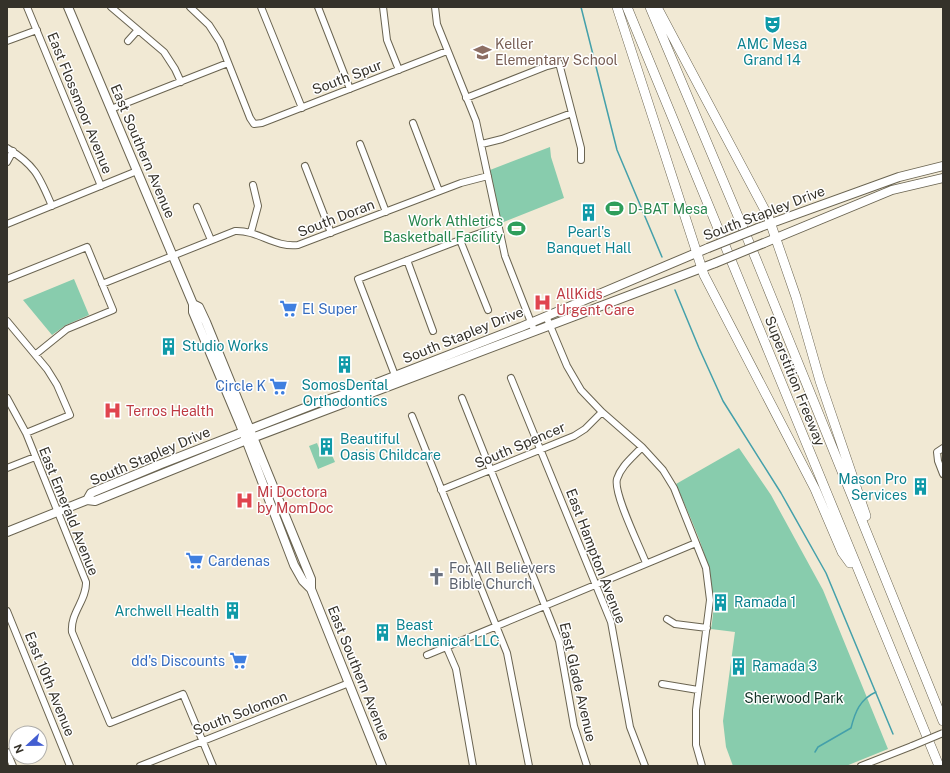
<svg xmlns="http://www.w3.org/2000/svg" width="950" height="773" font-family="'Public Sans',sans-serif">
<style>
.green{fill:#88ccad}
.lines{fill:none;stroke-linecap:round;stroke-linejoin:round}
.stream{stroke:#44a0aa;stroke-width:1.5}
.minor-casing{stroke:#6a6451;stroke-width:8}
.major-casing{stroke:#6a6451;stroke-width:10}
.highway-casing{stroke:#6a6451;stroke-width:10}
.minor{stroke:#fff;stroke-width:6}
.major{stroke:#fff;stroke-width:8}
.highway{stroke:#fff;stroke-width:9}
.minor-bridge-casing{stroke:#6a6451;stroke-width:8;stroke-linecap:butt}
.major-bridge-casing{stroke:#6a6451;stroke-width:10;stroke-linecap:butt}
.minor-bridge{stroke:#fff;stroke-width:6}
.major-bridge{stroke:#fff;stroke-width:8}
.labels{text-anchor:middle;stroke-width:3;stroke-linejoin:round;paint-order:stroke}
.education-label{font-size:14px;fill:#785e54;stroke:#fff;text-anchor:start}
.culture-label{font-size:14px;fill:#0d838f;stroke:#fff;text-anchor:start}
.street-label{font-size:14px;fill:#35322a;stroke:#fff}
.leisure-label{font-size:14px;fill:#27864d;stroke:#fff;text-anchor:start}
.health-label{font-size:14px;fill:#be3a42;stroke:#fff;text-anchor:start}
.shop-label{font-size:14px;fill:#366cbe;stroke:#fff;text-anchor:start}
.worship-label{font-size:14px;fill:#5b616d;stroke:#fff;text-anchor:start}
.park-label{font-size:14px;fill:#123326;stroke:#fff}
</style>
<rect width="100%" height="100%" fill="#f1e9d4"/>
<path class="green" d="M 550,147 L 551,157 L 564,198 L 501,223 L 490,170 Z
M 74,279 L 89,315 L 66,325 L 52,335 L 23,300 Z
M 317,443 L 322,456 L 331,453 L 335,462 L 318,469 L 309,446 Z
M 739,448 L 771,495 L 823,590 L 888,749 L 846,766 L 733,766 L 726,747 L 723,721 L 735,632 L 711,629 C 721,577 695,530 676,484 Z"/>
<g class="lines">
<path class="stream" d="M 581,7 L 617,150 L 662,257
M 675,290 L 699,348 L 723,401 L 781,493 L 826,573 L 893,734
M 815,752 L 818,747 L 851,728 C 855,712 860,699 876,692"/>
<defs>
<path id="minor" d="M 27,7 L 101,186
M 111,7 L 164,52 L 175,69 L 181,82
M 190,7 L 209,25 L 220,42 L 250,118 L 254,124 L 262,123 L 447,51
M 261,7 L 302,108
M 318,7 L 350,89
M 383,7 L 387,40 L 399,70
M 435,7 L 437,24 L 476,121 L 505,256 L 534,330
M 7,41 L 37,30
M 128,41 L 137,31
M 466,98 L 547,66 L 559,63 L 581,148 L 581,160
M 111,109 L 228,63
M 413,123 L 439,191
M 360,144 L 386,212
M 482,144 L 502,139 L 572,113
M 7,148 C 36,166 39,176 52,206
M 7,162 L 13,151
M 305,166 L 331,233
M 197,207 L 211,240
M 7,224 L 137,171
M 251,232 L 258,206 L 253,185
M 460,240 L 488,310
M 407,260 L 433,331
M 7,279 L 87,247 L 113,310 L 67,329 L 36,354
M 102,284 L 235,231 C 258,230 275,248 298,245 L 461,183 L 488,176
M 546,316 L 567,366 L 581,390 L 602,412 L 642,447 L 663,470 L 674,488 L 706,568 L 710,600 L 696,710 L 696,745 L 702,766
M 7,321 L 47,369 L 57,385 L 70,415 L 26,433
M 396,378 L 358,279 L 460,240 L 498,227
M 511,378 L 611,622 L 630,727 L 645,766
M 7,398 L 26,433 L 86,582 C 87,600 70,613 72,632 L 110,723 L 183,694 L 213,766
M 462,398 L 559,641 L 574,726 L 587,766
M 412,416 L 507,653 L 529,766
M 642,447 C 633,457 621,466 617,479 C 613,493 640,547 646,563
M 943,448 L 937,452 L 938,461 L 943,474
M 7,468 L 35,457
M 441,490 L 574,436 L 585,429 L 602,412
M 7,611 L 70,766
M 667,619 L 675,624 L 707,628
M 447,648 L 456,669 L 473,766
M 427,655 L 696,543
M 662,684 L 698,690
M 7,752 L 13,766
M 140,766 L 349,683
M 861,766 L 912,746"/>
<path id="major" d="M 68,7 L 193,304 L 193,312 L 240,424 L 294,565 L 303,581 L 311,589 L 382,766
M 758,228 L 899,177 L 943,166
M 764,243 L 892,190 L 943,178
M 193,304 L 199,307 L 206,322 L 311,579 L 311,589
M 87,500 L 91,493 L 161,464 L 320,402 L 364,388 L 521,327 L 708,248
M 7,532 L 87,500 L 95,501 L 239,443 L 715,263"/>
<path id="highway" d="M 617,7 L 704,275 L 815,489 L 842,552 L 850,563
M 627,7 L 939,766
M 650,7 L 756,259 L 943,721
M 657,7 L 768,216 L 796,297 L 820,381 L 866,516"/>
</defs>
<use href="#minor" class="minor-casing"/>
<use href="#major" class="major-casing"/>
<use href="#highway" class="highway-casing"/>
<use href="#minor" class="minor"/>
<use href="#major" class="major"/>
<use href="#highway" class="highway"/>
<defs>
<path id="minor-bridge" d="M 912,746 L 943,733"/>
<path id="major-bridge" d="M 708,248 L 758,228
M 715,263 L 764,243"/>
</defs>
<use href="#minor-bridge" class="minor-bridge-casing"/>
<use href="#major-bridge" class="major-bridge-casing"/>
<use href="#minor-bridge" class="minor-bridge"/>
<use href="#major-bridge" class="major-bridge"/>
</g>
<defs>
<symbol id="theatre-bare" viewBox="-9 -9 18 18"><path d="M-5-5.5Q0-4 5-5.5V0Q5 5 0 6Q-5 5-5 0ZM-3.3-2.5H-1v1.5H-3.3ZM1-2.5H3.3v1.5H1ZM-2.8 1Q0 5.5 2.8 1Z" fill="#0f9aa8" stroke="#fff" stroke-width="2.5" paint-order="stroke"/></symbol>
<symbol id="school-bare" viewBox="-9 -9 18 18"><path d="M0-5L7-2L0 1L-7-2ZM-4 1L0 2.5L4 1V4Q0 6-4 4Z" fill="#8d6e63" stroke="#fff" stroke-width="2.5" paint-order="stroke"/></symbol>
<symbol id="stadium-bare" viewBox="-9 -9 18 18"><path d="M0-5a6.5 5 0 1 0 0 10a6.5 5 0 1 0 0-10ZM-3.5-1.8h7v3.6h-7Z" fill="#2e9e5b" stroke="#fff" stroke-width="2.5" paint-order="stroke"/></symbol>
<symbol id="building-bare" viewBox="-9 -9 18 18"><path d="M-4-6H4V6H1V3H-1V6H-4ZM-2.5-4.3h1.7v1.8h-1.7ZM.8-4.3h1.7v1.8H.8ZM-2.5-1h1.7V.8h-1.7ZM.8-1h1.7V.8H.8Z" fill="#0f9aa8" stroke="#fff" stroke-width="2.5" paint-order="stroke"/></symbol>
<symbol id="hospital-bare" viewBox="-9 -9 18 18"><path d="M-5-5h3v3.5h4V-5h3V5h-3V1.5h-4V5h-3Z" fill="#e0444e" stroke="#fff" stroke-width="2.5" paint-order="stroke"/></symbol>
<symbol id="supermarket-bare" viewBox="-9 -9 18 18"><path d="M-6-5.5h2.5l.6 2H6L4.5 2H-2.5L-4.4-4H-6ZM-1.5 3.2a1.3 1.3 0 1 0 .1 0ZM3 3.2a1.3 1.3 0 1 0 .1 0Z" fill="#3f7fe0" stroke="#fff" stroke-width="2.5" paint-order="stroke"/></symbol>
<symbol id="church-bare" viewBox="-9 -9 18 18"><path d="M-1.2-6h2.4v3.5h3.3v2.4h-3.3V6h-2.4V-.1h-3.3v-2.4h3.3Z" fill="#6b7280" stroke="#fff" stroke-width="2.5" paint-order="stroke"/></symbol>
</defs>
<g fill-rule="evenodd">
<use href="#theatre-bare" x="760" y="12" width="25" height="25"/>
<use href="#school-bare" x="470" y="40" width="25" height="25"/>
<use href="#stadium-bare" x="602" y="196" width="25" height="25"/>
<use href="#building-bare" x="576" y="200" width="25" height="25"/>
<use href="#stadium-bare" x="504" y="216" width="25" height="25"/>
<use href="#hospital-bare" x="530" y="290" width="25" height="25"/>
<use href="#supermarket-bare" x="276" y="296" width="25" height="25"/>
<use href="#building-bare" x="156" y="334" width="25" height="25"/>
<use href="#building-bare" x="332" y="352" width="25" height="25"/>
<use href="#supermarket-bare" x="266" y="374" width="25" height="25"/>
<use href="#hospital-bare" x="100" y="398" width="25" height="25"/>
<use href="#building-bare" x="314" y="434" width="25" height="25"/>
<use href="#building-bare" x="908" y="474" width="25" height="25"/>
<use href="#hospital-bare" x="232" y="488" width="25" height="25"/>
<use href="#supermarket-bare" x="182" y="548" width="25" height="25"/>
<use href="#church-bare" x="424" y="564" width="25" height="25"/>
<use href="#building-bare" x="708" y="590" width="25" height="25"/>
<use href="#building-bare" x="220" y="598" width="25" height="25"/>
<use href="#building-bare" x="370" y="620" width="25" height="25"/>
<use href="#supermarket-bare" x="226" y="648" width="25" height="25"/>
<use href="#building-bare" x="726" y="654" width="25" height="25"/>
</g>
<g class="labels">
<g class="education-label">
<text x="495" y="49">Keller<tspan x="495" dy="16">Elementary School</tspan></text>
</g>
<g class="culture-label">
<text x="772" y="49" text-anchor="middle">AMC Mesa<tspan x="772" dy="16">Grand 14</tspan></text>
<text x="589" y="237" text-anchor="middle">Pearl's<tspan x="589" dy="16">Banquet Hall</tspan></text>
<text x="182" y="351">Studio Works</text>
<text x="345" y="390" text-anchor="middle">SomosDental<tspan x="345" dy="16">Orthodontics</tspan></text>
<text x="340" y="444">Beautiful<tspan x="340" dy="16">Oasis Childcare</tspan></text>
<text x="907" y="484" text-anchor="end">Mason Pro<tspan x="907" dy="16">Services</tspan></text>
<text x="734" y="607">Ramada 1</text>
<text x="219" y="616" text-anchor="end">Archwell Health</text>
<text x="396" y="630">Beast<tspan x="396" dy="16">Mechanical LLC</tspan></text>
<text x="752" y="671">Ramada 3</text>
</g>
<g class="street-label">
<text transform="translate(347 77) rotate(-21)" y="5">South Spur</text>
<text transform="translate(80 103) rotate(68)" y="5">East Flossmoor Avenue</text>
<text transform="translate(143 151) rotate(67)" y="5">East Southern Avenue</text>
<text transform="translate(764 213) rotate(-21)" y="5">South Stapley Drive</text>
<text transform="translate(336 218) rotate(-21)" y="5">South Doran</text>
<text transform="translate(463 335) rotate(-22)" y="5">South Stapley Drive</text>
<text transform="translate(795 381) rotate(68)" y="5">Superstition Freeway</text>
<text transform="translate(520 445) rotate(-23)" y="5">South Spencer</text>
<text transform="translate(150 456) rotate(-23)" y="5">South Stapley Drive</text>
<text transform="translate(69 511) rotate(68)" y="5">East Emerald Avenue</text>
<text transform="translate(596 556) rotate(69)" y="5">East Hampton Avenue</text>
<text transform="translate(359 673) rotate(68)" y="5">East Southern Avenue</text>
<text transform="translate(578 682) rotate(77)" y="5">East Glade Avenue</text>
<text transform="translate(50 684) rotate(68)" y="5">East 10th Avenue</text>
<text transform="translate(240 713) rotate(-21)" y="5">South Solomon</text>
</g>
<g class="leisure-label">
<text x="628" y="214">D-BAT Mesa</text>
<text x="503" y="226" text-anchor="end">Work Athletics<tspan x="503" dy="16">Basketball Facility</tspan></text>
</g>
<g class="health-label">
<text x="556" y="299">AllKids<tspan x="556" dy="16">Urgent Care</tspan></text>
<text x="126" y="416">Terros Health</text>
<text x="257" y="497">Mi Doctora<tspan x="257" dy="16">by MomDoc</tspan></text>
</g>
<g class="shop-label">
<text x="302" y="314">El Super</text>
<text x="266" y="391" text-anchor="end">Circle K</text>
<text x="208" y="566">Cardenas</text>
<text x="225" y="666" text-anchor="end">dd's Discounts</text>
</g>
<g class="worship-label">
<text x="449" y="573">For All Believers<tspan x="449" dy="16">Bible Church</tspan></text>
</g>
<g class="park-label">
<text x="794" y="703">Sherwood Park</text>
</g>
</g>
<rect width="950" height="773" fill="none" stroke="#35322a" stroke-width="16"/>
<g transform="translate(28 745) rotate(248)"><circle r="19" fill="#ffffff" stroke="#aeadaa"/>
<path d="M0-3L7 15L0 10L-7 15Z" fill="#435ed1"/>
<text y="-6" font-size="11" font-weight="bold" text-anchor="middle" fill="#35322a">N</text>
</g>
</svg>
